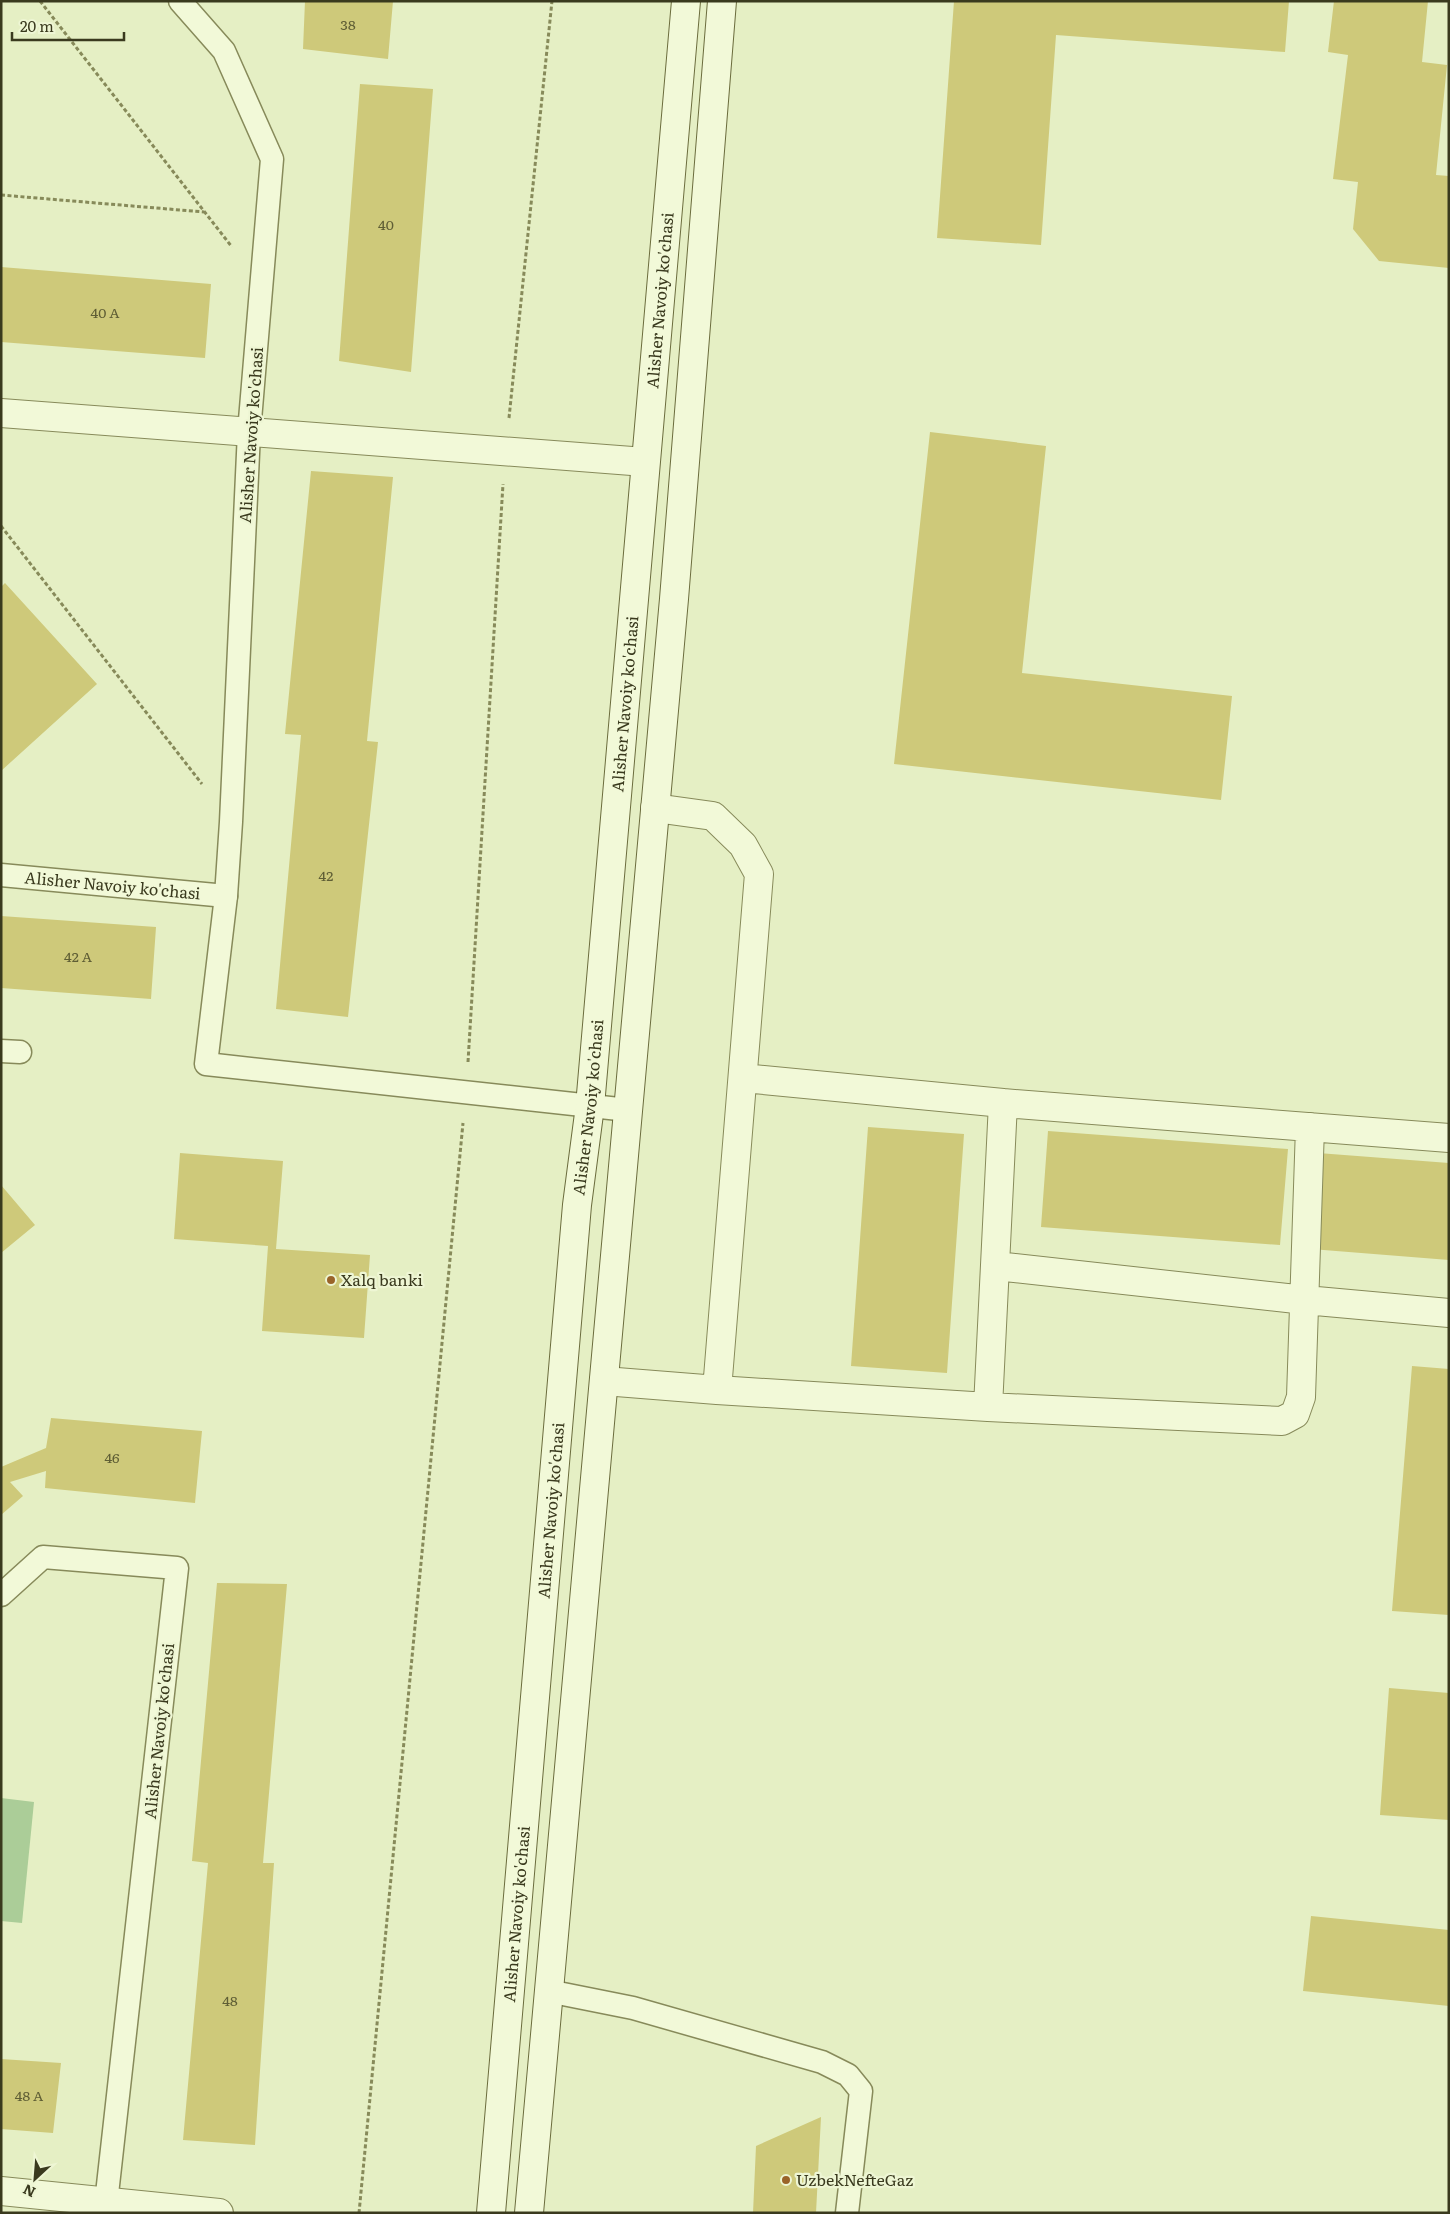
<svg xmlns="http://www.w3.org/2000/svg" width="1450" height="2214" font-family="Literata,serif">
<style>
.green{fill:#abcd98}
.building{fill:#cec97a}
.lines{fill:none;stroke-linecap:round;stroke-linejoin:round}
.service-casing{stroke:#878a5a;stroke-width:25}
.minor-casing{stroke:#878a5a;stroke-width:30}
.secondary-casing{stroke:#6b6c3d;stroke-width:30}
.path{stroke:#878a5a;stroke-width:3;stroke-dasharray:4 2.5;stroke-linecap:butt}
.service{stroke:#f2f9d8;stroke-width:22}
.minor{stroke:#f2f9d8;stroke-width:28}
.secondary{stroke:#f2f9d8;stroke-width:28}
.poi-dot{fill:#9a6429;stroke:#eef6d4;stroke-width:2}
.labels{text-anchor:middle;stroke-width:4.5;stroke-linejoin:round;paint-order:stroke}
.number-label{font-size:14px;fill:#5f5e35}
.street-label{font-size:16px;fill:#3a3a1e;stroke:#eef6d4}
.poi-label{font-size:16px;fill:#3a3a1e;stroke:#eef6d4;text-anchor:start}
</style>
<rect width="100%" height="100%" fill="#e5efc4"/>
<path class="green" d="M 1,1798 L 34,1802 L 22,1923 L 1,1921 Z"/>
<path class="building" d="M 305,1 L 393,1 L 388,59 L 303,49 Z
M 954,1 L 1289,1 L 1285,52 L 1056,35 L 1041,245 L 937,238 Z
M 1334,1 L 1428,1 L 1422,62 L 1447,65 L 1436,175 L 1449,176 L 1449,268 L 1379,261 L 1353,229 L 1358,182 L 1333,179 L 1348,55 L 1328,52 Z
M 360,84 L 433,89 L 411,372 L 339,361 Z
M 1,267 L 211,284 L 205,358 L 1,342 Z
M 930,432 L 1046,446 L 1022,673 L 1232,696 L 1221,800 L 894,764 Z
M 311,471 L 393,477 L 367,741 L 378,742 L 348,1017 L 276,1009 L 301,735 L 285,734 Z
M 5,583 L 97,684 L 1,771 L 1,587 Z
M 1,916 L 156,927 L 151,999 L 1,988 Z
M 868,1127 L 964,1134 L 947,1373 L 851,1366 Z
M 1048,1131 L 1288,1149 L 1280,1245 L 1041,1227 Z
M 180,1153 L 283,1161 L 276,1249 L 370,1255 L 364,1338 L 262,1331 L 268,1246 L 174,1239 Z
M 1318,1153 L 1449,1163 L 1449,1260 L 1311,1249 Z
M 1,1185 L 35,1225 L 1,1253 Z
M 1412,1366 L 1449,1369 L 1449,1615 L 1392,1611 Z
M 51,1418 L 202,1431 L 195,1503 L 45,1488 L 46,1471 L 10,1482 L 23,1496 L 1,1515 L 1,1467 L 46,1448 Z
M 217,1583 L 287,1584 L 263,1863 L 274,1863 L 255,2145 L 183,2140 L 208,1863 L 192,1861 Z
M 1389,1688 L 1449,1693 L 1449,1820 L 1380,1815 Z
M 1311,1916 L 1449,1930 L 1449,2006 L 1303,1991 Z
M 1,2059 L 61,2063 L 53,2133 L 1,2129 Z
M 821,2117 L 816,2213 L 753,2213 L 756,2146 Z"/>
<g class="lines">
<defs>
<g id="service">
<path d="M 180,1 L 224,51 L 272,159 L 249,432 L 231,822 L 226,896 L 206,1064 L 628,1110"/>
<path id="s1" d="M 1,875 L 226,896"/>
<path d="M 1,1051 L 20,1052"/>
<path d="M 1,1595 L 43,1557 L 177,1568 L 106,2203"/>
<path d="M 548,1991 L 633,2008 L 822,2062 L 848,2075 L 861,2091 L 847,2213"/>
</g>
<path id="minor" d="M 1,413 L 645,462
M 655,808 L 713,816 L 743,845 L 759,874 L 717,1390
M 743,1078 L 1003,1103
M 996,1266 L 1305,1300 L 1449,1313
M 604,1381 L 717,1390 L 988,1407 L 1003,1103 L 1449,1138
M 988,1407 L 1282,1421 L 1295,1414 L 1301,1397 L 1310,1127
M 1,2191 L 219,2213"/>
<g id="secondary">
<path id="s2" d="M 491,2213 L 577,1205 L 590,1106 L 686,1"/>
<path d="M 529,2213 L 674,599 L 722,1"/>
</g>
</defs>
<use href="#service" class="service-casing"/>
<use href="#minor" class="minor-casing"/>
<use href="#secondary" class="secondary-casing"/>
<path class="path" d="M 40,1 L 232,247
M 1,195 L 204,212
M 509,418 L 552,1
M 1,526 L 202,784
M 468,1062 L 503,484
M 359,2213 L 463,1123"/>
<use href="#service" class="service"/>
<use href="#minor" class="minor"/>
<use href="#secondary" class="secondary"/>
</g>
<g class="poi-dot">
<circle cx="331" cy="1280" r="5"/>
<circle cx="786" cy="2180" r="5"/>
</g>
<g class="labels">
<g class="number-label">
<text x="348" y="30">38</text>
<text x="386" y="230">40</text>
<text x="105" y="318">40 А</text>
<text x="326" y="881">42</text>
<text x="78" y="962">42 А</text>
<text x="112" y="1463">46</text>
<text x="230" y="2006">48</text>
<text x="29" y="2101">48 А</text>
</g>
<g class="street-label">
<text dy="6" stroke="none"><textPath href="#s2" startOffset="1920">Alisher Navoiy ko'chasi</textPath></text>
<text transform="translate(251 435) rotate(-86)" y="6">Alisher Navoiy ko'chasi</text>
<text dy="6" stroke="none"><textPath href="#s2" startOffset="1515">Alisher Navoiy ko'chasi</textPath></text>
<text dy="6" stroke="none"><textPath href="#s1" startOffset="112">Alisher Navoiy ko'chasi</textPath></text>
<text dy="6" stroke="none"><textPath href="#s2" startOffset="1110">Alisher Navoiy ko'chasi</textPath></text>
<text dy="6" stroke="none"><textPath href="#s2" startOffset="705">Alisher Navoiy ko'chasi</textPath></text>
<text transform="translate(159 1731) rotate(-84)" y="6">Alisher Navoiy ko'chasi</text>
<text dy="6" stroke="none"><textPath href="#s2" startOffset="300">Alisher Navoiy ko'chasi</textPath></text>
</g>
<g class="poi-label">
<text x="341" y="1286">Xalq banki</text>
<text x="796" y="2186">UzbekNefteGaz</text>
</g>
</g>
<rect width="1450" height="2214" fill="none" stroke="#3a3a1e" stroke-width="5"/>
<g transform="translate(35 2179) rotate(206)" stroke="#eef6d4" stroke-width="4" paint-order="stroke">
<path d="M0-4L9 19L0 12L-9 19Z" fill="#3a3a1e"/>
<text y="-8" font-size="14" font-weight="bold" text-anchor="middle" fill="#3a3a1e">N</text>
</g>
<path d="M12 32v8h112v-8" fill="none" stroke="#3a3a1e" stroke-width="2.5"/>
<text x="20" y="32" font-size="15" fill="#3a3a1e" stroke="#eef6d4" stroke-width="4" paint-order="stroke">20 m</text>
</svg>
